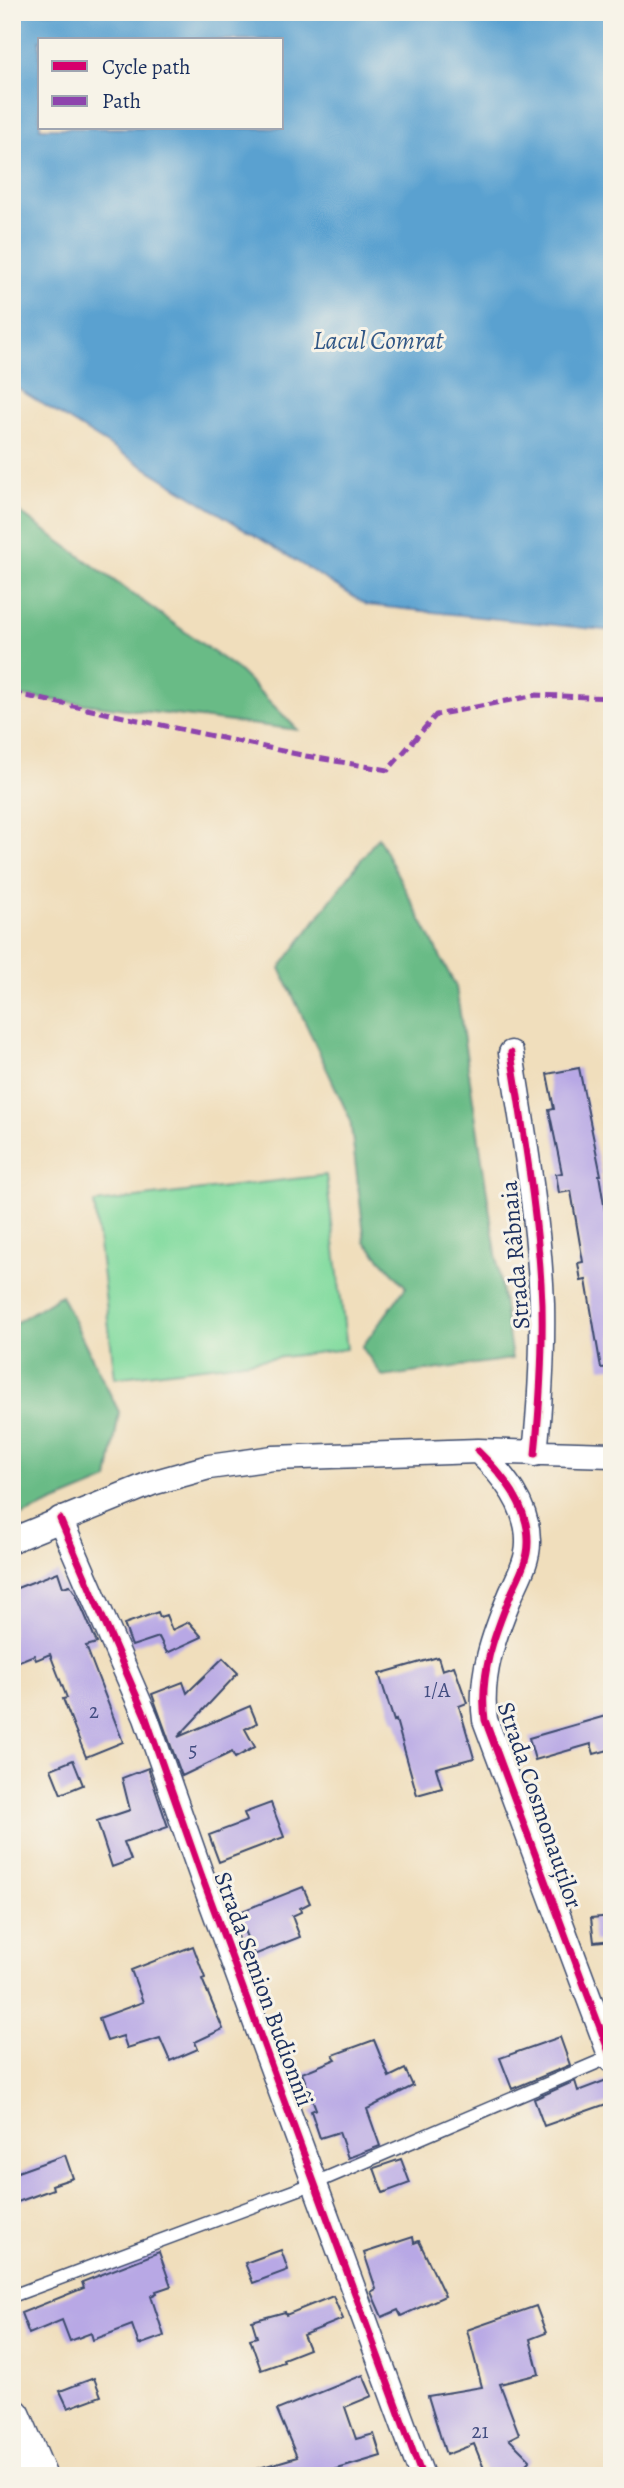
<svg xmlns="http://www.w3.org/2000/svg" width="624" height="2488" font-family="Alegreya,serif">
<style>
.green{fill:#82db9f;stroke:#4e857e;stroke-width:2}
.forest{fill:#69bb86;stroke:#427572;stroke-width:2}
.water{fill:#5aa1d0;stroke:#3a6897;stroke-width:2;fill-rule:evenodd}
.building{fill:#b8a8e5}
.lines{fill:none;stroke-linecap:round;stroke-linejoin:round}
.service-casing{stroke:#3b496c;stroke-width:15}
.minor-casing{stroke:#3b496c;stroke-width:27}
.primary-casing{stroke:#3b496c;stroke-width:41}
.service{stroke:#fff;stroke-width:12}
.minor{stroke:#fff;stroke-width:24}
.primary{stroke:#fff;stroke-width:38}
.quiet{stroke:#8e44ad;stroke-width:5;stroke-dasharray:10 5;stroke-linecap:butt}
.cycleway-casing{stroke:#f7f3e8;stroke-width:11}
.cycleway{stroke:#d6006c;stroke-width:7}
.labels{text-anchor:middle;stroke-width:6;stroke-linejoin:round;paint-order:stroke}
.number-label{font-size:21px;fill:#424d80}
.street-label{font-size:24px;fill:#1b2f5e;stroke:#f7f3e8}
.water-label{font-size:26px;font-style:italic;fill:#315786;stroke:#f7f3e8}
</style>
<rect width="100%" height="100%" fill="#f7f3e8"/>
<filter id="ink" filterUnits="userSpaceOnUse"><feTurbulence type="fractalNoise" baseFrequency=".0143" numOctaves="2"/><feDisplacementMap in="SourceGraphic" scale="14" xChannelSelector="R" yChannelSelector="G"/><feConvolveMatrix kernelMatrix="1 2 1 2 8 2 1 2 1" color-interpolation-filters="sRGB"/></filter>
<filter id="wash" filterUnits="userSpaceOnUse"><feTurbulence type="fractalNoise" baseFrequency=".00686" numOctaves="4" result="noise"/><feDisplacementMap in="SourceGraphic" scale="28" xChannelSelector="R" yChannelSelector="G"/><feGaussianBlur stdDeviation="1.57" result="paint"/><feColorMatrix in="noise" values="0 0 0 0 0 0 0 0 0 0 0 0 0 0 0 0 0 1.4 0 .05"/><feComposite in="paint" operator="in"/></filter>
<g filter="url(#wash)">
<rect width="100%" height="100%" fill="#f0debc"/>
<path class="green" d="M 326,1175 L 347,1349 L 115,1378 L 94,1203 Z"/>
<path class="forest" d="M 12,507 L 238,670 L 298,730 L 12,695 Z
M 378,837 L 456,987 L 512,1359 L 383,1377 L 362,1347 L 406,1287 L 365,1242 L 350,1119 L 280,968 Z
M 61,1295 L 119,1412 L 108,1480 L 12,1520 L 12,1325 Z"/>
<path class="water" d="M 12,12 L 612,12 L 612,631 L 367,605 L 12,385 ZM 40,40 L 282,40 L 282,128 L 40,128 Z"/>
<g id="blocks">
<path class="building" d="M 579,1068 L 601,1175 L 599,1175 L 608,1229 L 612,1228 L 612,1367 L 601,1368 L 586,1280 L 581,1281 L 578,1263 L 583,1262 L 571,1191 L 559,1193 L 556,1174 L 562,1173 L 549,1110 L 554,1109 L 547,1074 Z
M 58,1572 L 63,1587 L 70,1585 L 76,1594 L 97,1643 L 86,1646 L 123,1742 L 86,1757 L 63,1699 L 67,1698 L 50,1654 L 36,1660 L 34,1655 L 12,1664 L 12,1590 Z
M 158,1612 L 160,1617 L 166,1615 L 172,1630 L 189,1622 L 202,1637 L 167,1653 L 159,1637 L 132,1646 L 124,1624 Z
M 438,1657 L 442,1670 L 454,1666 L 467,1703 L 459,1706 L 474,1758 L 436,1768 L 442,1788 L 417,1795 L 396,1720 L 394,1721 L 379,1674 Z
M 223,1658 L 238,1673 L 178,1737 L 250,1706 L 257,1723 L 245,1729 L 255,1747 L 235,1758 L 232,1752 L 182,1776 L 152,1694 L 183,1682 L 187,1693 Z
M 609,1715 L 612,1725 L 612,1749 L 594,1754 L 591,1744 L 535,1760 L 529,1738 Z
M 73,1760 L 83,1785 L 61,1794 L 51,1769 Z
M 148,1768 L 168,1827 L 124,1842 L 131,1860 L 112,1867 L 97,1821 L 130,1810 L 122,1778 Z
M 271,1803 L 284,1837 L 219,1862 L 209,1835 L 247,1821 L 244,1813 Z
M 303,1887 L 310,1903 L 300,1908 L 301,1912 L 292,1916 L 300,1937 L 254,1955 L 237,1913 Z
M 612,1916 L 612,1940 L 594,1942 L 591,1918 Z
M 193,1946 L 205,1978 L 202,1979 L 223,2029 L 195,2042 L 198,2049 L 170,2061 L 160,2038 L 127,2048 L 123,2036 L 107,2041 L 99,2018 L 143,2002 L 131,1970 Z
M 560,2037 L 570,2065 L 512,2089 L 500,2058 Z
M 374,2040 L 389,2077 L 405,2069 L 413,2086 L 367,2109 L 380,2146 L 348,2158 L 339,2132 L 320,2138 L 311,2111 L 316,2109 L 302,2073 L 336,2059 L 333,2055 Z
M 612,2078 L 612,2102 L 544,2126 L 534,2099 L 575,2081 L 578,2091 Z
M 65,2155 L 73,2178 L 52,2185 L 53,2189 L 12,2204 L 12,2174 Z
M 401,2159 L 410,2183 L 383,2193 L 374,2168 Z
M 413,2237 L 414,2243 L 419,2241 L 445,2296 L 401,2316 L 398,2310 L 382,2317 L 371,2292 L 376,2289 L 364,2253 Z
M 281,2250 L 288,2270 L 253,2283 L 245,2263 Z
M 159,2252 L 171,2286 L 156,2291 L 157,2293 L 151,2296 L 164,2336 L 139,2345 L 132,2325 L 93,2340 L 91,2333 L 70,2341 L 62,2320 L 29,2334 L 21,2313 L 84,2288 L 82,2282 Z
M 333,2296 L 343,2319 L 303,2335 L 309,2349 L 283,2359 L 284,2362 L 261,2370 L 250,2339 L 257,2337 L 252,2321 L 285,2312 L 286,2315 Z
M 536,2306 L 546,2333 L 530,2339 L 539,2374 L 500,2384 L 519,2434 L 509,2439 L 530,2460 L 515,2476 L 487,2476 L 474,2444 L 446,2455 L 428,2396 L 482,2387 L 467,2330 Z
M 363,2375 L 372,2396 L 345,2407 L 356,2439 L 374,2434 L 381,2456 L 331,2471 L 333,2476 L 250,2476 L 249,2471 L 297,2457 L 277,2410 Z
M 94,2378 L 101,2396 L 68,2408 L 60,2391 Z"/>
</g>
</g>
<g filter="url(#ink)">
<use href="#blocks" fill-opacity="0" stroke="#3b496c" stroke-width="2"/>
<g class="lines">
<defs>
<path id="service" d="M 12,2296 L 315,2183 L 610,2057"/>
<path id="minor" d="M 511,1053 C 524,1136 539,1220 542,1304 C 543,1354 540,1404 535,1454
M 478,1451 C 503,1475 529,1506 528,1543 C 528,1561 518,1578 511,1594 C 494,1635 479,1675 485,1720 L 612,2060
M 60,1519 L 146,1718 L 201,1874 L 422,2476
M 12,1540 L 152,1483 L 209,1467 L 273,1458 L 478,1451 L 612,1455"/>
<path id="primary" d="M 12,2417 L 37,2476"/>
</defs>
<use href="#service" class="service-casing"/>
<use href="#minor" class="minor-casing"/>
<use href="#primary" class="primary-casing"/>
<use href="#service" class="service"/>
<use href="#minor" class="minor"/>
<use href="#primary" class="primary"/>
<path class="quiet" d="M 12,693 L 306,756 L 388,770 L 436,715 L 536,695 L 612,698"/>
<defs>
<path id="cycleway" d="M 511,1053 C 524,1136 539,1220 542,1304 C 543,1354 540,1404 535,1454
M 478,1451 C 503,1475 529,1506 528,1543 C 528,1561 518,1578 511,1594 C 494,1635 479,1675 485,1720 L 612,2060
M 60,1519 L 146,1718 L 201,1874 L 422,2476"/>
</defs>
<use href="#cycleway" class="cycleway-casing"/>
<use href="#cycleway" class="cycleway"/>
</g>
</g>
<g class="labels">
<g class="number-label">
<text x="437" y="1697">1/A</text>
<text x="94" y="1718">2</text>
<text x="193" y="1757">5</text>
<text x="480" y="2438">21</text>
</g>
<g class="street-label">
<text transform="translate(515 1255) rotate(-95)" y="8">Strada Râbnaia</text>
<text transform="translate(540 1805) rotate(71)" y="8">Strada Cosmonauților</text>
<text transform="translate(264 1989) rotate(70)" y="8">Strada Semion Budionnîi</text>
</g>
<g class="water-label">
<text x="378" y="349">Lacul Comrat</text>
</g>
</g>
<rect width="624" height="2488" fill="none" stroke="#f7f3e8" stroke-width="42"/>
<rect x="38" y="38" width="245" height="91" fill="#f7f3e8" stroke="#9fa5b1" stroke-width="2"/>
<rect x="52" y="61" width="35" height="10" fill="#d6006c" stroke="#9fa5b1" stroke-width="2"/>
<text x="102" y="74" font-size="21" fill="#1b2f5e">Cycle path</text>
<rect x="52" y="96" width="35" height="10" fill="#8e44ad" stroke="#9fa5b1" stroke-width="2"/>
<text x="102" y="108" font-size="21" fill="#1b2f5e">Path</text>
</svg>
